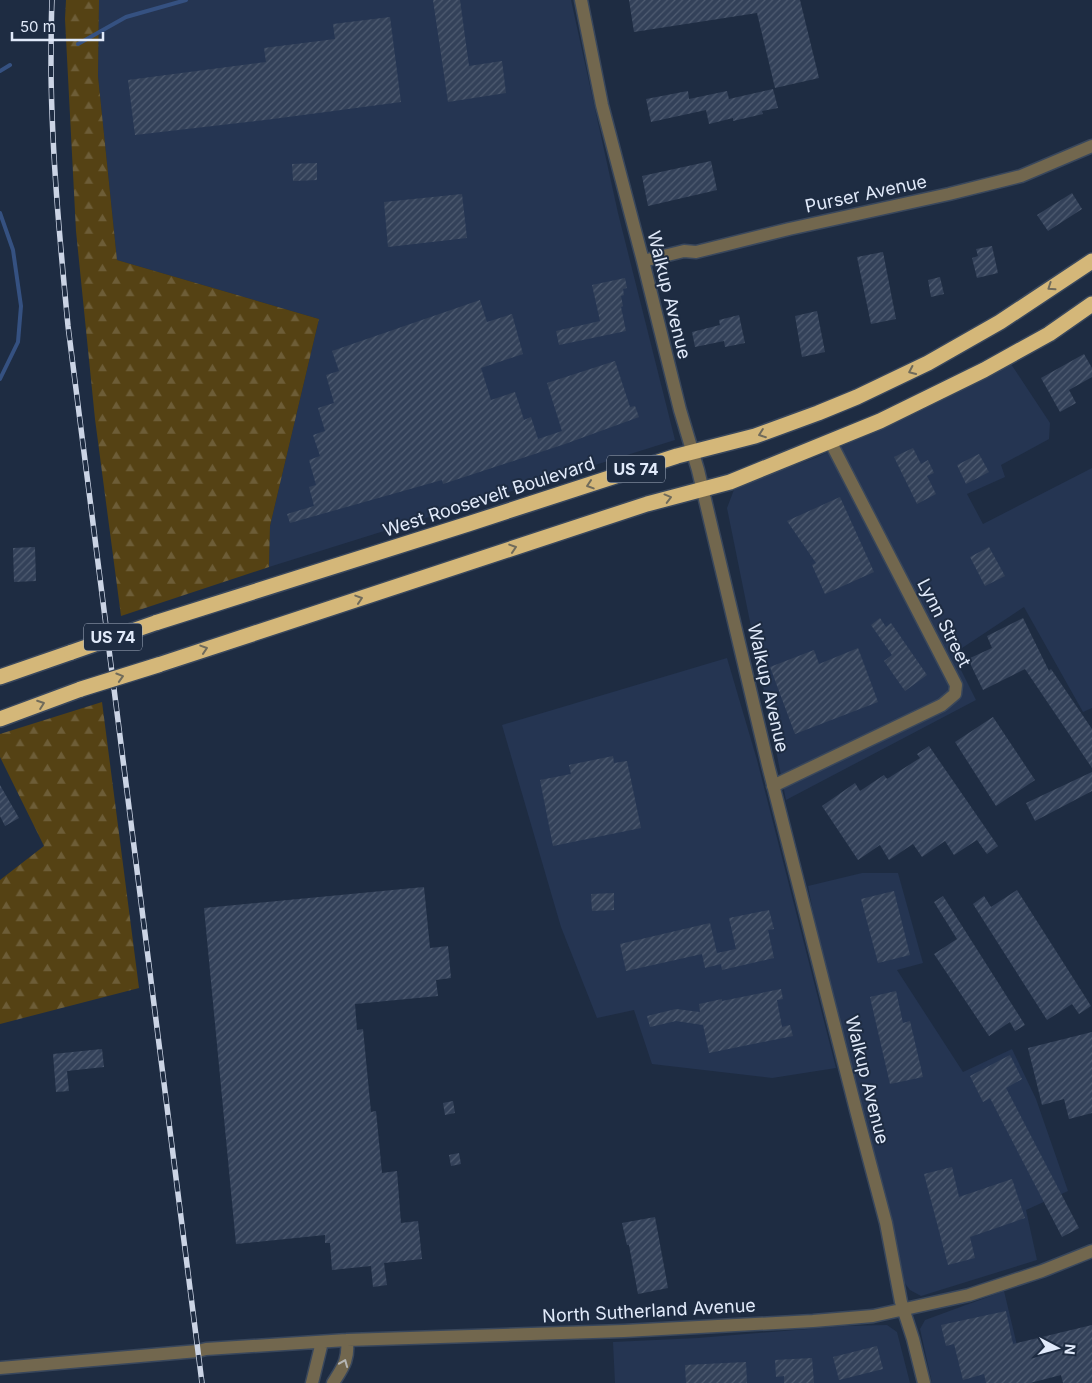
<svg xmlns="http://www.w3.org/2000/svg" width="1092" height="1383" font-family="Inter,sans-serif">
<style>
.built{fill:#253552}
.forest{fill:url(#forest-firs)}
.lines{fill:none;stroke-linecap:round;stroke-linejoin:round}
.stream{stroke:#355181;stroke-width:4}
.building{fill:url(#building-hatch)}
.minor-casing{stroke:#39475c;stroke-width:15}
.highway-casing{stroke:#39475c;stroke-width:18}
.minor{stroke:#72674e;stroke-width:12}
.highway{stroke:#d4b779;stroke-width:15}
.rail-casing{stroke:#cbd4e5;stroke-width:5.5}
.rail{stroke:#1e2c42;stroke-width:4;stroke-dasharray:11;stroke-linecap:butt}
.highway-bridge-casing{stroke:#39475c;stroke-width:18;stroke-linecap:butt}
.highway-bridge{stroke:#d4b779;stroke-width:15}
.oneway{stroke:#706b5b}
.oneway2{stroke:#b5b6b5}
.labels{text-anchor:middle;stroke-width:4;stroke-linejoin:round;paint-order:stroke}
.shield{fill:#1e2c42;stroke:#a6b1c3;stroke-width:1}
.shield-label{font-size:16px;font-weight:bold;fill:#e1eafa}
.street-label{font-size:18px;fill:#e1eafa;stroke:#1e2c42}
</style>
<defs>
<pattern id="forest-firs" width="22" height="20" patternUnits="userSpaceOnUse" patternTransform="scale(1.25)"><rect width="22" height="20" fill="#554214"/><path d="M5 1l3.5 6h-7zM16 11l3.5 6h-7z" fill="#6d5d37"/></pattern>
<pattern id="building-hatch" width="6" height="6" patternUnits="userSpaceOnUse" patternTransform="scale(1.25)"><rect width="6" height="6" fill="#334159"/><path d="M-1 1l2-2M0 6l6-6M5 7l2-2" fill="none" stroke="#505d72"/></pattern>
</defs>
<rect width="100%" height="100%" fill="#1e2c42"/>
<path class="built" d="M 99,0 L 571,0 L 618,213 L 675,440 L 269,567 L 270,526 L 319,319 L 117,260 L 98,76 Z
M 1011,364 L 1050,423 L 1049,439 L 1001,465 L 1005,477 L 967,494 L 983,524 L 1092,468 L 1092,708 L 1083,712 L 1024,607 L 953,654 L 976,700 L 786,800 L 727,508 L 735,487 L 815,458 L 916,413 Z
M 727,658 L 757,760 L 836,1068 L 772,1078 L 652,1064 L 634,1010 L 597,1018 L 561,927 L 502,725 Z
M 862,873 L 898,873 L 923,963 L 897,970 L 963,1072 L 1012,1049 L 1036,1099 L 1068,1191 L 1026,1210 L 1037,1260 L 921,1296 L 910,1290 L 901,1278 L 819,943 L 808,886 Z
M 1004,1291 L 1026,1383 L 932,1383 L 920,1329 L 925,1320 Z
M 887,1325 L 897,1332 L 910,1383 L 615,1383 L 613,1342 L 698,1338 L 844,1326 Z"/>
<path class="forest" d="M 66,0 L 99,0 L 98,76 L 117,260 L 319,319 L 270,526 L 269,567 L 121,616 L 95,419 L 76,231 L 65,19 Z
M 102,702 L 139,988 L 0,1024 L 0,880 L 44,846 L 0,757 L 0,734 Z"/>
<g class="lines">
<path class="stream" d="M 78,44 L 126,17 L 186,0
M 0,71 L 10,65
M 0,213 L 13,250 L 21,306 L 18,342 L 0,379"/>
</g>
<path class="building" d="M 433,0 L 460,0 L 469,66 L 502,61 L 506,93 L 448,102 Z
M 629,0 L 800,0 L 819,78 L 775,88 L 757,13 L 634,32 Z
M 390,17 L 401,102 L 273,119 L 135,135 L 128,80 L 266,62 L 264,48 L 335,39 L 333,24 Z
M 773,89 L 778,108 L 762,111 L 763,114 L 733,121 L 733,118 L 709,124 L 706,110 L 651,122 L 646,99 L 688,91 L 689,99 L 727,91 L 729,99 Z
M 711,161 L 717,190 L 648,206 L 642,176 Z
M 317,163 L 317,180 L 293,181 L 292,164 Z
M 1072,193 L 1082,209 L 1048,231 L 1037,215 Z
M 462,194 L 467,238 L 388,247 L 384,202 Z
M 992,246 L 998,273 L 977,278 L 972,258 L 978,256 L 976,249 Z
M 883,252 L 896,319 L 871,324 L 857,257 Z
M 940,277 L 944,294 L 931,297 L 928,280 Z
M 625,278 L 627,288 L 623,289 L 624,295 L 621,296 L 623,306 L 621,307 L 626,331 L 559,345 L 556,331 L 600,321 L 592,285 Z
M 480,300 L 487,322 L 512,314 L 523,354 L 481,368 L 491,400 L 515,392 L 524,420 L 531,417 L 538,439 L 562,431 L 547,383 L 615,361 L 630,407 L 635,406 L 639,417 L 565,444 L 443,484 L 442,480 L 290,523 L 287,514 L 314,506 L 309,487 L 316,485 L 309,460 L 320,456 L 313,435 L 325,431 L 318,408 L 334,403 L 326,375 L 339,371 L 332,351 Z
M 817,311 L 825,352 L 802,357 L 795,316 Z
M 739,315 L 745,343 L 725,347 L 724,341 L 695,347 L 692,332 L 720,325 L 719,320 Z
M 1084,354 L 1092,368 L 1092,377 L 1069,390 L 1076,403 L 1060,412 L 1041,378 Z
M 913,448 L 921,464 L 928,460 L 934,473 L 927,476 L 936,494 L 917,504 L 894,457 Z
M 979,454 L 989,472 L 966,484 L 957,465 Z
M 840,497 L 874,572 L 825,594 L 812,565 L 816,563 L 787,521 Z
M 35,547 L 36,581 L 14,582 L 13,548 Z
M 989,547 L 1005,576 L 985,586 L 970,557 Z
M 880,618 L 886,627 L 891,623 L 927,675 L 905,691 L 884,661 L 892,655 L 871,625 Z
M 1023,618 L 1049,671 L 1051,669 L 1092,729 L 1092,768 L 1025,669 L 983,690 L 968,659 L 992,648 L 987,636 Z
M 858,648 L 878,702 L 795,734 L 770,667 L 814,650 L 819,664 Z
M 993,717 L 1035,780 L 996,806 L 955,742 Z
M 929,746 L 998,846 L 987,854 L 977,840 L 954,855 L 945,841 L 922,857 L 913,844 L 889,860 L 880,845 L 858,860 L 822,806 L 855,783 L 860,791 L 884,775 L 887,779 L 920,758 L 917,754 Z
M 613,756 L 614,763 L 627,761 L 641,828 L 553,846 L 540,780 L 571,774 L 569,765 Z
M 1092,772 L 1092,791 L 1035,821 L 1026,803 Z
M 0,785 L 19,818 L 5,826 L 0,816 Z
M 424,887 L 430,948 L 448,946 L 451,978 L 436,980 L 438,996 L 355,1004 L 357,1030 L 363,1029 L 371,1112 L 376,1111 L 382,1173 L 397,1171 L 401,1223 L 418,1221 L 422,1259 L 384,1263 L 387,1285 L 373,1287 L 371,1266 L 332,1270 L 330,1243 L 325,1243 L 325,1235 L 236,1244 L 204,908 Z
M 1017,890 L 1091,1006 L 1079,1014 L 1072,1004 L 1047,1020 L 973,904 L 984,896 L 991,907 Z
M 894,891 L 910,955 L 878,963 L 861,899 Z
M 614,893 L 614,910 L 592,911 L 591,894 Z
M 943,896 L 1025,1025 L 1015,1031 L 1010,1022 L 989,1036 L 934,954 L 957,939 L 934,902 Z
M 769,910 L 774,929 L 768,930 L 774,958 L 722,970 L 721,964 L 705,968 L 702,954 L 626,971 L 620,944 L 710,923 L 717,953 L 736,949 L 729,918 Z
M 781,989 L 783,999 L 777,1000 L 782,1027 L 790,1025 L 793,1036 L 709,1053 L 703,1025 L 676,1021 L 650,1027 L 647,1016 L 676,1009 L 700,1012 L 699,1004 L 722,999 L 722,1001 Z
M 896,991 L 903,1023 L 910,1021 L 923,1077 L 890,1084 L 870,997 Z
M 1092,1032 L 1092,1113 L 1069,1119 L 1064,1099 L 1042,1105 L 1028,1048 Z
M 102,1049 L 104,1067 L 67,1071 L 69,1091 L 56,1092 L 53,1054 Z
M 1010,1055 L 1022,1079 L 1006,1088 L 1079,1228 L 1062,1237 L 990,1098 L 983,1102 L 970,1076 Z
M 453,1101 L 455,1113 L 445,1115 L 443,1103 Z
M 459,1153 L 461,1164 L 451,1166 L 449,1155 Z
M 952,1167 L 959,1197 L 1012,1179 L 1025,1218 L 970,1237 L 975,1258 L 948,1265 L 924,1174 Z
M 655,1217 L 668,1288 L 638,1294 L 629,1245 L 627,1245 L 622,1223 Z
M 1006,1311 L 1013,1344 L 1092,1325 L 1092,1383 L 1063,1383 L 1061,1375 L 1030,1383 L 986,1383 L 984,1374 L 963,1380 L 954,1344 L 946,1346 L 941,1325 Z
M 877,1346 L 883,1369 L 839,1380 L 833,1357 Z
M 812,1358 L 814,1383 L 784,1383 L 784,1376 L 776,1377 L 775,1360 Z
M 746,1362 L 747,1383 L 686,1383 L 685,1365 Z"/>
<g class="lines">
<defs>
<path id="minor" d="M 581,0 L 602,105 L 643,261 L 680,410 L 698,470 L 768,765 L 808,922 L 857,1114 L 886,1223 L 901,1302 L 913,1339 L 924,1383
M 643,261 L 684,251 L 696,252 L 789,229 L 949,194 L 1021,176 L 1092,146
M 773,786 L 942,705 L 955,694 L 956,685 L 830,441
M 0,1368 L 198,1351 L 206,1349 L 347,1340 L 624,1331 L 813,1321 L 873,1316 L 969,1295 L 1042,1271 L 1092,1251
M 312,1383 L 322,1342
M 333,1383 C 343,1367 349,1360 347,1340"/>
<path id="highway" d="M 155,623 L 468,524 L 677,456 L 755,436 L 818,413 L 857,397 L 928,363 L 1000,322 L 1092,261
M 158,665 L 647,504 L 730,482 L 880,421 L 984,370 L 1049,334 L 1092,304
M 0,677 L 72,652
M 0,719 L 81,689"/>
</defs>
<use href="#minor" class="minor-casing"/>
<use href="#highway" class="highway-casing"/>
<use href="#minor" class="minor"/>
<use href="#highway" class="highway"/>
<defs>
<path id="rail" d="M 52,0 C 51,24 51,48 51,72 C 52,157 60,242 68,326 L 202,1383"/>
</defs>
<use href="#rail" class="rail-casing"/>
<use href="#rail" class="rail"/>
<defs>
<path id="highway-bridge" d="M 72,652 L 155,623
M 81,689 L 158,665"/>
</defs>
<use href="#highway-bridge" class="highway-bridge-casing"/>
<use href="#highway-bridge" class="highway-bridge"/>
</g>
<defs><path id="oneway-chevron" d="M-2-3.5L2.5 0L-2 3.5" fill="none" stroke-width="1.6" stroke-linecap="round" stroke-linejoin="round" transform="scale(1.25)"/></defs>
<g class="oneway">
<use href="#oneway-chevron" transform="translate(1051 287) rotate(146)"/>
<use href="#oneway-chevron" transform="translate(912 371) rotate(155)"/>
<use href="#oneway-chevron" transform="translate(762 434) rotate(160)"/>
<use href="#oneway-chevron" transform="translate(590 485) rotate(162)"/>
<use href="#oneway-chevron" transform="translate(668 498) rotate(-15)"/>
<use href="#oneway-chevron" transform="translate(513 548) rotate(-18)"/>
<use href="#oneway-chevron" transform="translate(359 599) rotate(-18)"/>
<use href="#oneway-chevron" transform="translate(204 649) rotate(-18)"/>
<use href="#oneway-chevron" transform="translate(120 677) rotate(-17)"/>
<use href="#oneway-chevron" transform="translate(41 704) rotate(-20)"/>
</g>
<use class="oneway2" href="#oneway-chevron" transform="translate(344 1363) rotate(-68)"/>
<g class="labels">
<g class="shield">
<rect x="607" y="455.5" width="58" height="27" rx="4"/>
<rect x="84" y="623.5" width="58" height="27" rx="4"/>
</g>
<g class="shield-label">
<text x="636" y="475">US 74</text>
<text x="113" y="643">US 74</text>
</g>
<g class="street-label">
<text transform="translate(866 194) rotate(-12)" y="6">Purser Avenue</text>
<text transform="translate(669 295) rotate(76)" y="6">Walkup Avenue</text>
<text transform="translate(489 497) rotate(-18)" y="6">West Roosevelt Boulevard</text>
<text transform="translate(944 623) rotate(63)" y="6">Lynn Street</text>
<text transform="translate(768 688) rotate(77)" y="6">Walkup Avenue</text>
<text transform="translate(867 1080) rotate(76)" y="6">Walkup Avenue</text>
<text transform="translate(649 1311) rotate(-3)" y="6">North Sutherland Avenue</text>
</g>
</g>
<g transform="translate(1057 1348) rotate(96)" stroke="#1e2c42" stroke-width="4" paint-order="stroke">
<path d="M0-4L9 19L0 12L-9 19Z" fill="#e1eafa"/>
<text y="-8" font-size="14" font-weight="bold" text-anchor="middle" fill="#e1eafa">N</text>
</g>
<path d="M12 32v8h91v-8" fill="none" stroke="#e1eafa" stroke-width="2.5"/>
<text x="20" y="32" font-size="15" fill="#e1eafa" stroke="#1e2c42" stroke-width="4" paint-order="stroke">50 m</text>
</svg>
